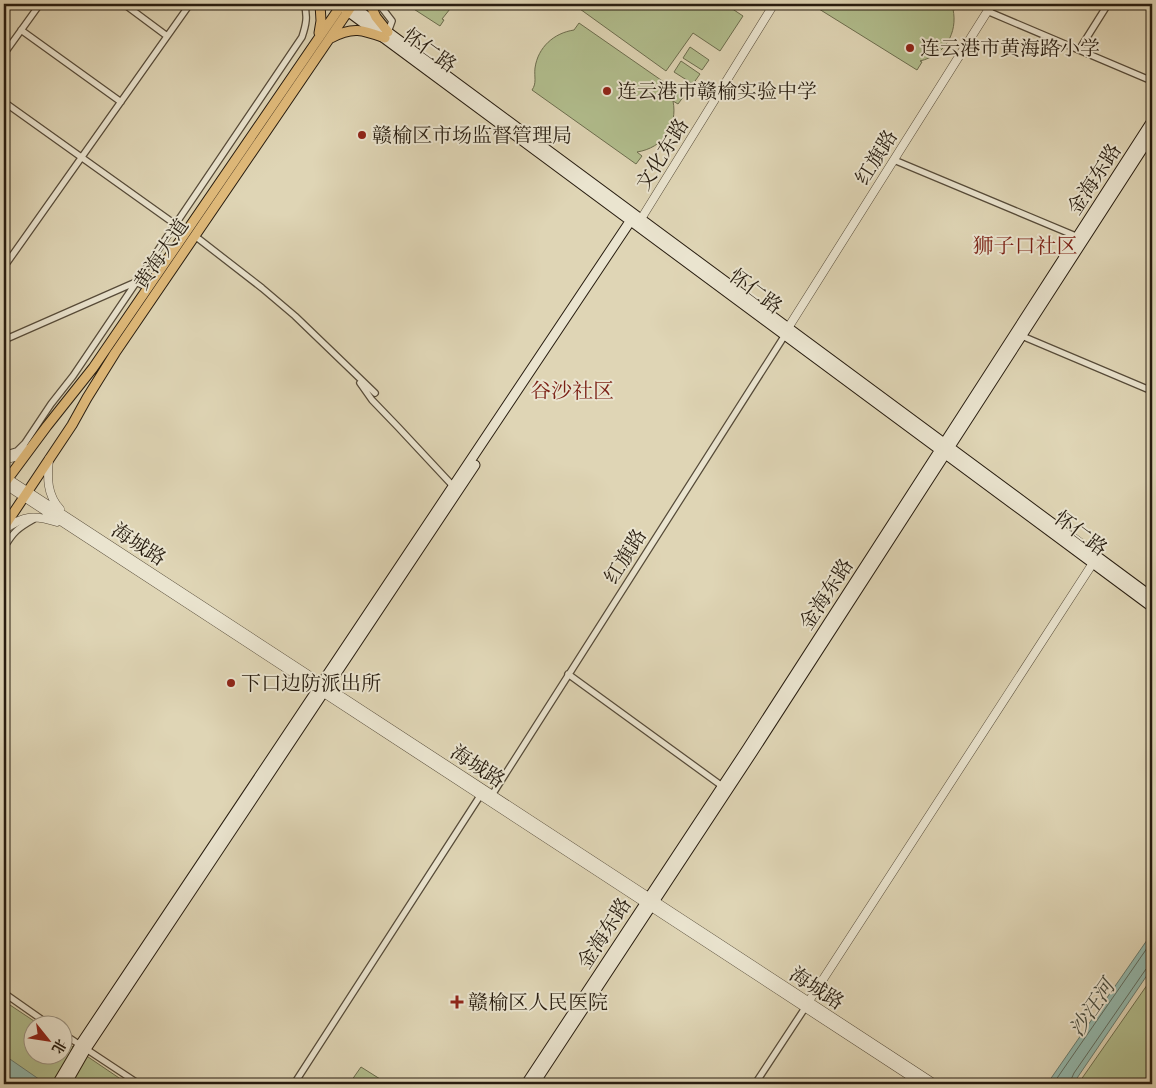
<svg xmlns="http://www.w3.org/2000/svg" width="1156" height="1088" font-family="'Sorts Mill Goudy','Noto Serif SC',serif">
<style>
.green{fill:#b1bd8d;stroke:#6c6d4e}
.water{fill:#93b9ae;stroke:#687b6f}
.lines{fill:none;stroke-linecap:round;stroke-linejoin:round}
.shore{stroke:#5e6b5f;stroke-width:1}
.minor-casing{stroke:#564b39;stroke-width:8}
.tertiary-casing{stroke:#564b39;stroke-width:9}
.secondary-casing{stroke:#281d10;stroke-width:11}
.primary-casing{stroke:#281d10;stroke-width:11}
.minor{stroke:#eae4cf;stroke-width:5.5}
.tertiary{stroke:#eae4cf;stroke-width:8}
.secondary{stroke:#eae4cf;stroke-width:9}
.primary{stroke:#e0ba7a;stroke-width:9}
.poi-dot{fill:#8f2418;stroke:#eae4cf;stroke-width:2}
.labels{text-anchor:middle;stroke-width:4;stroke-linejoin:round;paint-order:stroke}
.poi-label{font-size:20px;fill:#281d10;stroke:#eae4cf;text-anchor:start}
.street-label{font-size:20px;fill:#281d10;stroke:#eae4cf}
.neighbourhood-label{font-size:21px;fill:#7a1f14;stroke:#eae4cf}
.water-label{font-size:21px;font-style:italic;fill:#484c3f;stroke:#eae4cf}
</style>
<rect width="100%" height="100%" fill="#dfd5b5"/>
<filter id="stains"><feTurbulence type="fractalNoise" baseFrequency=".004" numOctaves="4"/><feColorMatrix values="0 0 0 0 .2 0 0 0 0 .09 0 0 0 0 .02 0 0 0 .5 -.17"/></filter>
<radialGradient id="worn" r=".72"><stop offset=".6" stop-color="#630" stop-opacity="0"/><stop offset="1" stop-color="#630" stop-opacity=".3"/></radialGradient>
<path class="green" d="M 406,4 L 454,4 L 442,19 L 444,20 L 440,26 Z
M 573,4 L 725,4 L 743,16 L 720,51 L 693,33 L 666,71 Z
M 811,4 L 958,4 L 955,10 L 953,9 C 958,33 945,55 920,61 L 922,62 L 917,70 Z
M 579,23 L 684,96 L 678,104 L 673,101 C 678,126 663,148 637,152 L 642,156 L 636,164 L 532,90 C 537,83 534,77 535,68 C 538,47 554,33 574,30 Z
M 690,47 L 709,60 L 702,70 L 683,58 Z
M 681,61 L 700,74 L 693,84 L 674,72 Z
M 1152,978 L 1152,1074 L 1145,1084 L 1078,1084 Z
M 4,1001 L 40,1025 L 32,1026 L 32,1056 L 62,1056 L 63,1040 L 128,1084 L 4,1084 Z
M 361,1067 L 388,1084 L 349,1084 Z"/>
<path class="water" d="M 1152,933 L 1152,968 L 1073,1084 L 1047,1084 Z
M 4,1055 L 46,1084 L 4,1084 Z"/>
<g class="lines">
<path class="shore" d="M 1053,1084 L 1152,941
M 1069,1084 L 1074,1073 L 1146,969 L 1152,966"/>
<defs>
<path id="minor" d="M 124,4 L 167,36
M 379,4 L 392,21 L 388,32
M 987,11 L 1152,81
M 21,30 L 121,102
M 1079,50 L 1108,4
M 4,54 L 40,4
M 4,102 L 186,232
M 894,160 L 1078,237
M 195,236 L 262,288 L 295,316 L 375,393
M 4,267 L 190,4
M 1022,336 L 1152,391
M 4,340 L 136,282 L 148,288
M 360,383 L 372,400 L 398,427 L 454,487
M 4,455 L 17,451 L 25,443 L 51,404 L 73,376 L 302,37 C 306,25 308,16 304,4
M 4,548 C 13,532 18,528 34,519
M 568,674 L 722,786
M 492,795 L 785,335
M 4,993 L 51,1026
M 62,1033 L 139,1084
M 294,1084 L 480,796
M 755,1084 L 805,1008"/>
<path id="tertiary" d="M 641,219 L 774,4
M 788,328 L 992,4
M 49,459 C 47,478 47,495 60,509
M 4,460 L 19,456 L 28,449
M 4,476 L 935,1084
M 4,484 L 922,1084
M 4,530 C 23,515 35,515 57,522
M 807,1004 L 1093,563"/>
<path id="secondary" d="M 350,4 L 1152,597
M 342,7 L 1152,607
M 57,1084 L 80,1045 L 631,220
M 66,1084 L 86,1049 L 475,465
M 526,1084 L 747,749 L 1152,121
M 534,1084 L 752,753 L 1152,134"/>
<path id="primary" d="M 370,4 L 376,17 L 388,32
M 319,33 L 321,21 L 320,4
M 331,38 C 353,26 363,30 385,38
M 4,484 L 47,426 L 93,368 L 342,4
M 4,527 L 72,425 L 87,398 L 115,353 L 353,4"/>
</defs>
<use href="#minor" class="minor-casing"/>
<use href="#tertiary" class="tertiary-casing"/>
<use href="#secondary" class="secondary-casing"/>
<use href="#primary" class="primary-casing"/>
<use href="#minor" class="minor"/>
<use href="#tertiary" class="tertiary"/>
<use href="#secondary" class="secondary"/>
<use href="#primary" class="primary"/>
</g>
<g class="poi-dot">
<circle cx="910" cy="48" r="5"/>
<circle cx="607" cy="91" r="5"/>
<circle cx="362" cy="135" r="5"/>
<circle cx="231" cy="683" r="5"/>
<path d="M454.5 994.5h5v5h5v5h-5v5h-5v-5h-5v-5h5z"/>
</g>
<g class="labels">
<g class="poi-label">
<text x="920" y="55">连云港市黄海路小学</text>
<text x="617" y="98">连云港市赣榆实验中学</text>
<text x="372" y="142">赣榆区市场监督管理局</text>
<text x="241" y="690">下口边防派出所</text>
<text x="468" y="1009">赣榆区人民医院</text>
</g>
<g class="street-label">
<text transform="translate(430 50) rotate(36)" y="7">怀仁路</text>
<text transform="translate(662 154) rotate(-58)" y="7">文化东路</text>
<text transform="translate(876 157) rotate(-58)" y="7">红旗路</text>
<text transform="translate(1094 179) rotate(-57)" y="7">金海东路</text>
<text transform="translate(161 254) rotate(-56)" y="7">黄海大道</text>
<text transform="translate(756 291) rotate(37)" y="7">怀仁路</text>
<text transform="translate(1081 533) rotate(37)" y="7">怀仁路</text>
<text transform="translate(139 544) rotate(33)" y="7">海城路</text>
<text transform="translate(625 556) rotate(-58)" y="7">红旗路</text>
<text transform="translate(826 594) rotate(-57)" y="7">金海东路</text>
<text transform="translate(478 766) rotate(33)" y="7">海城路</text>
<text transform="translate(604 933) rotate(-57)" y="7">金海东路</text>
<text transform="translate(817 988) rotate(33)" y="7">海城路</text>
</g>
<g class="neighbourhood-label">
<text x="1025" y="253">狮子口社区</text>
<text x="572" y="398">谷沙社区</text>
</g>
<g class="water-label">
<text transform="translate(1092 1008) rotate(-56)" y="7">沙汪河</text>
</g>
</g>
<rect width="1156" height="1088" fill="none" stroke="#dfd5b5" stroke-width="20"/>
<rect x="5" y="5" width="1146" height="1078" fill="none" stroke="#281d10" stroke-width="2.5"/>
<rect x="10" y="10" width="1136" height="1068" fill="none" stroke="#281d10"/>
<g transform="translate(48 1040) rotate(120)"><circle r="24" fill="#eae4cf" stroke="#9c9483"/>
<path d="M0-4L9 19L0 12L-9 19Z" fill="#8f2418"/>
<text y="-8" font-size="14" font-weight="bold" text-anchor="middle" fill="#281d10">北</text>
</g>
<rect width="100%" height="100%" filter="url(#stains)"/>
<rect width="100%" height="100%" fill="url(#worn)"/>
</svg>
